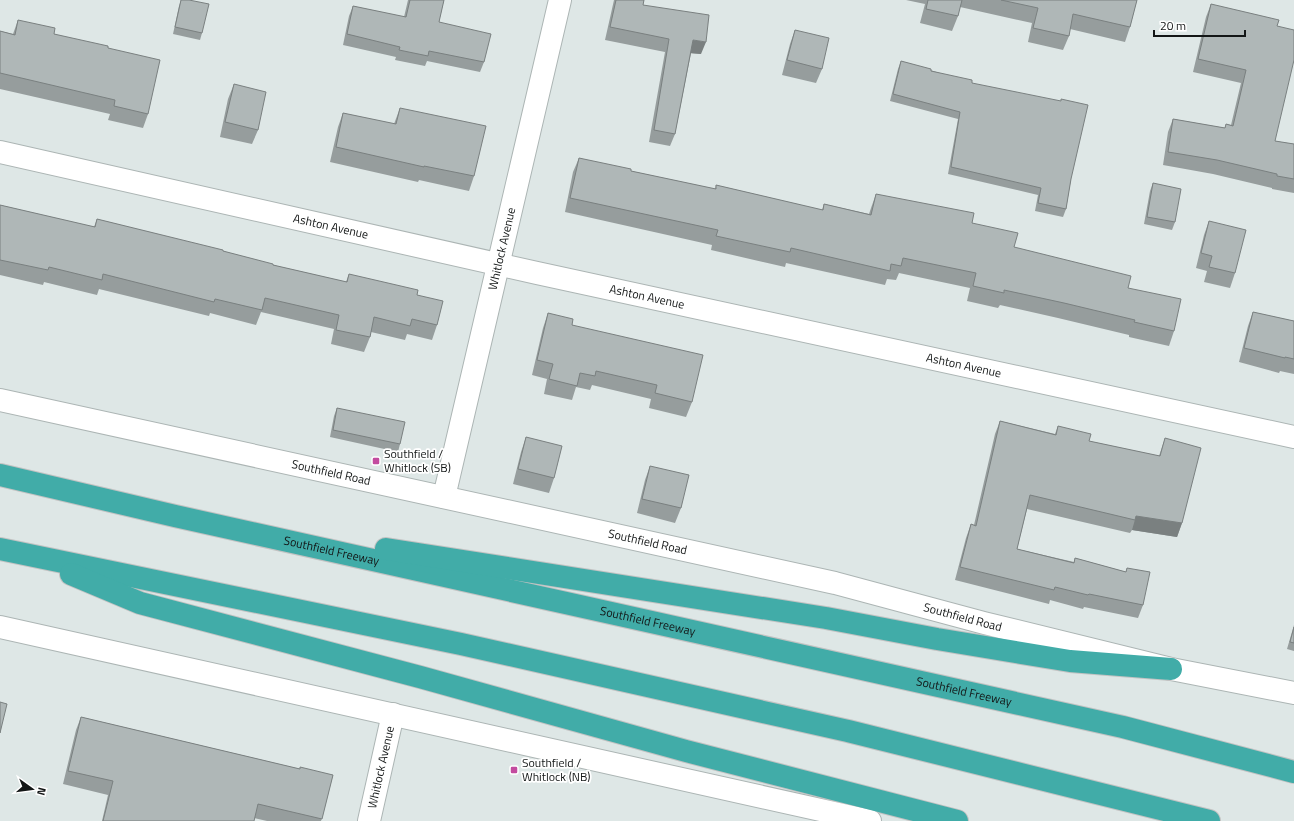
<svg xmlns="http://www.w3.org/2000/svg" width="1294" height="821" font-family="'Titillium Web',sans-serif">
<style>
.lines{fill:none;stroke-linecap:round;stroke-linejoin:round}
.street-casing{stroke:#acb5b4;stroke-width:24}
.secondary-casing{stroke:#acb5b4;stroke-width:24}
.highway-casing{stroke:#c2c2c2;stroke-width:24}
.street{stroke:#fff;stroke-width:22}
.secondary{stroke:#fff;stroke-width:22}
.highway{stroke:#41aca8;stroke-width:22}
.wall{fill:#969d9d}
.shaded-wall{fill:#7a8080}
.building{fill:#afb7b7;stroke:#7a8080}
.poi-dot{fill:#c34b9f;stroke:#fff;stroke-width:1.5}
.labels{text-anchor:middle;stroke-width:3.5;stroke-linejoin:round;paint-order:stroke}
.street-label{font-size:12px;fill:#131616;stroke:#fff}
.poi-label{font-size:12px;fill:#131616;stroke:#fff;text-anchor:start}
</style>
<rect width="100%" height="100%" fill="#dee7e6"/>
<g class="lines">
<defs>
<g id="street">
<path id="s1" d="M 0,152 L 537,273 L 1294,437"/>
<path id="s2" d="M 444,497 L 560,0"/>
<path id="s3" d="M 369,821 L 393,714"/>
</g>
<g id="secondary">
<path id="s4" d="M 0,400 L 835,583 L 984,623 L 1171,669 L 1294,693"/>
<path d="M 0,627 L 870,821"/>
</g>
<g id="highway">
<path id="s5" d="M 0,475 L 175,516 L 1123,727 L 1294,772"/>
<path d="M 0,549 L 461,644 L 848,731 L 1209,821"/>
<path d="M 386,549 L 826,618 L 937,639 L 1070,661 L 1171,669"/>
<path d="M 71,574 L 140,603 L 420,677 L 686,751 L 957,821"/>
</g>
</defs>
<use href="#street" class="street-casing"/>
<use href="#secondary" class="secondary-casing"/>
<use href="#highway" class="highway-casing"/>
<use href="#street" class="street"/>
<use href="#secondary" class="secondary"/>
<use href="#highway" class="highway"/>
</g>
<path class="wall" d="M 181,0 L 202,33 L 200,40 L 173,34 L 179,6 Z
M 408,0 L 444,0 L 439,22 L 484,62 L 480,72 L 427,61 L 425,66 L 395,60 L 396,57 L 343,45 L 349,16 L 353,6 L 404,17 Z
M 614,0 L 644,0 L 643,5 L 701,54 L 691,53 L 675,134 L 670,146 L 649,142 L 665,52 L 605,40 Z
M 906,0 L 1137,0 L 1130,27 L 1125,42 L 1070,29 L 1069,36 L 1063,50 L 1028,42 L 1032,23 L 960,7 L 958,16 L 952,31 L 920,23 L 925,4 Z
M 1211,4 L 1277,26 L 1275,141 L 1294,144 L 1294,193 L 1272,189 L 1272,188 L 1213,174 L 1163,165 L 1168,132 L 1173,119 L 1225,128 L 1226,124 L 1231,125 L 1241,83 L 1193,72 L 1206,17 Z
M 18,20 L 54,34 L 108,48 L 148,114 L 143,128 L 108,120 L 110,114 L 0,89 L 0,31 L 13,34 Z
M 795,30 L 822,69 L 816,83 L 782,75 L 790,44 Z
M 901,61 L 972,83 L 1071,179 L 1066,209 L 1063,217 L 1035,211 L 1038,195 L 948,174 L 958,119 L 890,101 L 898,69 Z
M 234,84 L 258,130 L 252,144 L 220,137 L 228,99 Z
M 400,108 L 474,176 L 469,191 L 419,180 L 418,182 L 330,162 L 338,127 L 343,113 L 394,124 Z
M 579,158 L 631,171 L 715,189 L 716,185 L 822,210 L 824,204 L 869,214 L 871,208 L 876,194 L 972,223 L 1014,247 L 1128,288 L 1174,331 L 1169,346 L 1129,337 L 1129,335 L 1058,318 L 1000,305 L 998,308 L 967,301 L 970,288 L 899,273 L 896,280 L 887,279 L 885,285 L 786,263 L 785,267 L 711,250 L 712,245 L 565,212 L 573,172 Z
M 1153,183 L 1175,222 L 1172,230 L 1144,224 L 1150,191 Z
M 0,205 L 94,227 L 97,219 L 223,251 L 273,265 L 346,282 L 349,274 L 417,295 L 437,325 L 432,340 L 407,334 L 405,340 L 371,332 L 370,337 L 364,352 L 331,344 L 334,329 L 261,312 L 256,325 L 210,313 L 209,316 L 99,289 L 97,295 L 44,282 L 43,285 L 0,275 Z
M 1209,221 L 1235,273 L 1230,288 L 1204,282 L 1207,271 L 1196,268 L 1204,235 Z
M 1253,312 L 1294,321 L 1294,374 L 1280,371 L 1279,373 L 1239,362 L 1248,326 Z
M 548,313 L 572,325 L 692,402 L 686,417 L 649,408 L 651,399 L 592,385 L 590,390 L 576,387 L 572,400 L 544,394 L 547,379 L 532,375 L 543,328 Z
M 337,408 L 400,444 L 398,452 L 330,437 L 334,416 Z
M 1000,421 L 1055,434 L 1058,426 L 1089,441 L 1159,456 L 1165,438 L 1182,523 L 1177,537 L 1132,530 L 1130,533 L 1027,509 L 1017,549 L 1074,562 L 1075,558 L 1126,572 L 1127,568 L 1143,605 L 1138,618 L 1084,607 L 1083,609 L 1050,600 L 1049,604 L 955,580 L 966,538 L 971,524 L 974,525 L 995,434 Z
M 526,437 L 554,478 L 549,493 L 513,484 L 521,452 Z
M 650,466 L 681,508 L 675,523 L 637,513 L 645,480 Z
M 1294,625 L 1294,651 L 1287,649 Z
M 81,717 L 300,769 L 333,775 L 321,821 L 267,821 L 254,818 L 254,821 L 102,821 L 108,795 L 63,784 L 76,730 Z"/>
<path class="shaded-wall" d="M 693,40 L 706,42 L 701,54 L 688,53 Z
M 1136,516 L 1182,523 L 1177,537 L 1132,530 Z"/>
<path class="building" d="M 181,0 L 189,0 L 209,4 L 202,33 L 175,27 Z
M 410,0 L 444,0 L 439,22 L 491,34 L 484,62 L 429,51 L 428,56 L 399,50 L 400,47 L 347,34 L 353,6 L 406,17 Z
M 616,0 L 644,0 L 643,5 L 709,15 L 706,42 L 693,40 L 675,134 L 654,130 L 669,39 L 610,27 Z
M 928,0 L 962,0 L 958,16 L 926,9 Z
M 1001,0 L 1137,0 L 1130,27 L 1073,14 L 1069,36 L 1033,28 L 1038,8 Z
M 1211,4 L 1279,20 L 1277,26 L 1294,30 L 1294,60 L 1275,141 L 1294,144 L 1294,179 L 1277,176 L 1277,174 L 1217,160 L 1168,152 L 1173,119 L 1225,128 L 1226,124 L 1233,126 L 1246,70 L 1198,59 Z
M 18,20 L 55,28 L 54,34 L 108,46 L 108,48 L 160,60 L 148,114 L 114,106 L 115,100 L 0,73 L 0,31 L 15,35 Z
M 795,30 L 829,38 L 822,69 L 787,60 Z
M 901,61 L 931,69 L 931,71 L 972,80 L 972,83 L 1061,101 L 1061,99 L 1088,105 L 1071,179 L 1066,209 L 1038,203 L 1041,188 L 951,167 L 960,112 L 893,94 Z
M 234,84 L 266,92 L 258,130 L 225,122 Z
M 400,108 L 486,126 L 474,176 L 424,166 L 424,167 L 336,147 L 343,113 L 396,124 Z
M 579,158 L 631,169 L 631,171 L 716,189 L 716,185 L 823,210 L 824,204 L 871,215 L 876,194 L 974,213 L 972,223 L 1018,233 L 1014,247 L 1131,276 L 1128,288 L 1181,299 L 1174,331 L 1134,322 L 1135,320 L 1064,303 L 1004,290 L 1004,293 L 973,286 L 976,273 L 903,258 L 901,266 L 891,264 L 890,271 L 791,248 L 790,252 L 716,236 L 718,230 L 570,198 Z
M 1153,183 L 1181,189 L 1175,222 L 1147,217 Z
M 0,205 L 95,227 L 97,219 L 223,250 L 223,251 L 273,264 L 273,265 L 347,282 L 349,274 L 418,290 L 417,295 L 443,301 L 437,325 L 412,319 L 410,326 L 374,317 L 370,337 L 336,330 L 339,315 L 265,298 L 262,310 L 215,299 L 214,302 L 103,274 L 102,280 L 49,267 L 48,270 L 0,260 Z
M 1209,221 L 1246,230 L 1235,273 L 1209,267 L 1212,256 L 1201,253 Z
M 1253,312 L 1294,321 L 1294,359 L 1285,357 L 1285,358 L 1244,348 Z
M 548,313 L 573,319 L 572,325 L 703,355 L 692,402 L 655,393 L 657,385 L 596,371 L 595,376 L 580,373 L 577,386 L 549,379 L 553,364 L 537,360 Z
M 337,408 L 405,422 L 400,444 L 333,430 Z
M 1000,421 L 1056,435 L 1058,426 L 1091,434 L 1089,441 L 1160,456 L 1165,438 L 1201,448 L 1182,523 L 1136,516 L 1135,520 L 1030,495 L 1017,549 L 1074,563 L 1075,558 L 1126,572 L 1127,568 L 1150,572 L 1143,605 L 1089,594 L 1088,595 L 1055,587 L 1054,590 L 960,567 L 971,524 L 976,526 Z
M 526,437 L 562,446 L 554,478 L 518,469 Z
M 650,466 L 689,475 L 681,508 L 642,499 Z
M 1294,627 L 1294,643 L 1290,642 Z
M 0,702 L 7,704 L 0,733 Z
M 81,717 L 300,769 L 300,767 L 333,775 L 322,819 L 258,804 L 254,821 L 103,821 L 113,781 L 68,771 Z"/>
<g class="poi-dot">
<rect x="372" y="457" width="8" height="8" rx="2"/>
<rect x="510" y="766" width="8" height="8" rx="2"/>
</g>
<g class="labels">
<g class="street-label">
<text dy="4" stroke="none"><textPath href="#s1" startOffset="339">Ashton Avenue</textPath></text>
<text dy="4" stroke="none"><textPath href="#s2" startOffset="255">Whitlock Avenue</textPath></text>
<text dy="4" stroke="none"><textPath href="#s1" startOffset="663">Ashton Avenue</textPath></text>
<text dy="4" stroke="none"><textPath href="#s1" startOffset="987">Ashton Avenue</textPath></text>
<text dy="4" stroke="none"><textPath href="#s4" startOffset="339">Southfield Road</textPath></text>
<text dy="4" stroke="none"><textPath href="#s4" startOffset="663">Southfield Road</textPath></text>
<text dy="4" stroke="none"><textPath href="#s5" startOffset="340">Southfield Freeway</textPath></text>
<text dy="4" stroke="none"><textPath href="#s4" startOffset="987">Southfield Road</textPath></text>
<text dy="4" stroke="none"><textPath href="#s5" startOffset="664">Southfield Freeway</textPath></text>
<text dy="4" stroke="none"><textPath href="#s5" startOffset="988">Southfield Freeway</textPath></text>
<text dy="4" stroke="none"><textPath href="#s3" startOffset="55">Whitlock Avenue</textPath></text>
</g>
<g class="poi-label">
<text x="384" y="458">Southfield /<tspan x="384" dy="14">Whitlock (SB)</tspan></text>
<text x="522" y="767">Southfield /<tspan x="522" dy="14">Whitlock (NB)</tspan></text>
</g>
</g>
<g transform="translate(32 789) rotate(104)" stroke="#ffffff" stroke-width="3" paint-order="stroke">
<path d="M0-3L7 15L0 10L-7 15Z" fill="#131616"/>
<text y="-6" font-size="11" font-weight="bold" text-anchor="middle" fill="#131616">N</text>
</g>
<path d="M1154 30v6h91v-6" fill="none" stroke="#131616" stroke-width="2"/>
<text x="1160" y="30" font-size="12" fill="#131616" stroke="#ffffff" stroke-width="3" paint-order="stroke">20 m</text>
</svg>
